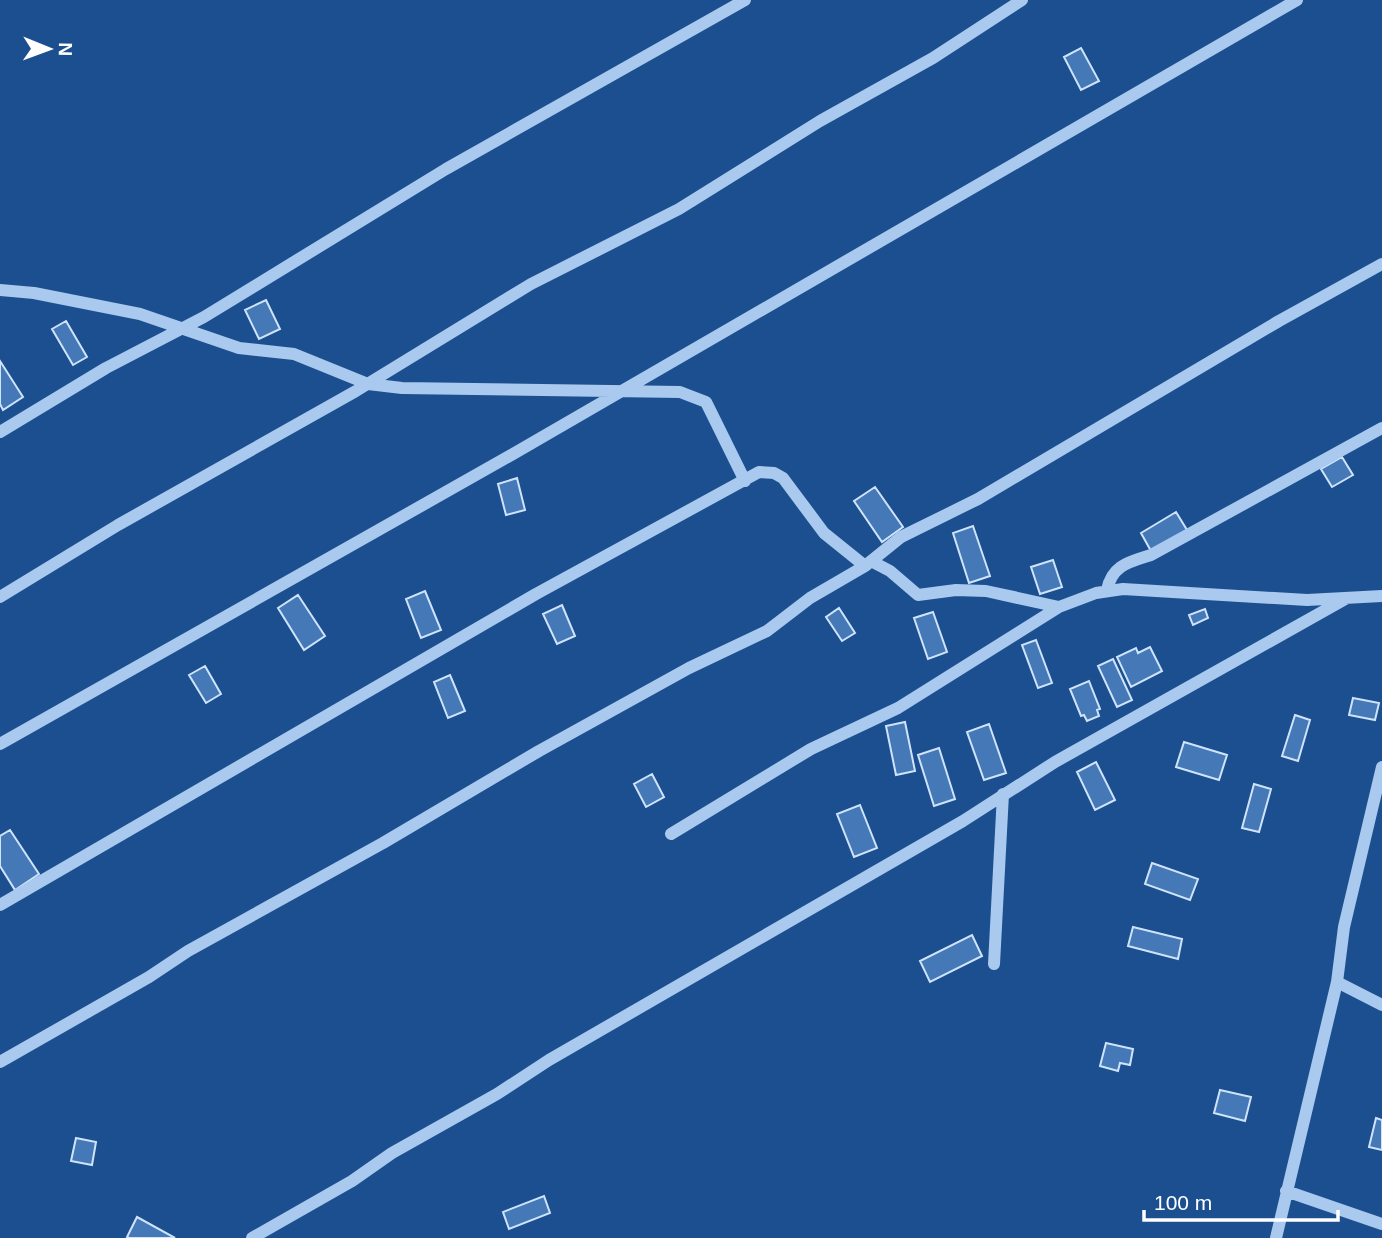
<svg xmlns="http://www.w3.org/2000/svg" width="1382" height="1238" font-family="Arial,sans-serif">
<style>
.building{fill:#4478b7;stroke:#cfe3fa;stroke-width:2}
.lines{fill:none;stroke-linecap:round;stroke-linejoin:round}
.minor{stroke:#a9c9ee;stroke-width:12}
</style>
<rect width="100%" height="100%" fill="#1b4f8f"/>
<path class="building" d="M 1081,48 L 1099,81 L 1081,90 L 1064,57 Z
M 266,300 L 280,329 L 259,339 L 245,310 Z
M 66,321 L 87,357 L 73,365 L 52,329 Z
M 0,361 L 23,397 L 3,410 L 0,404 Z
M 1342,457 L 1353,475 L 1332,487 L 1321,469 Z
M 517,478 L 525,510 L 506,515 L 498,484 Z
M 875,487 L 903,527 L 882,542 L 854,501 Z
M 1176,512 L 1187,530 L 1151,551 L 1141,533 Z
M 973,526 L 990,576 L 969,583 L 953,533 Z
M 1053,560 L 1062,587 L 1040,594 L 1031,567 Z
M 425,591 L 441,630 L 421,638 L 406,599 Z
M 298,595 L 325,636 L 304,650 L 278,608 Z
M 562,605 L 575,636 L 557,644 L 543,614 Z
M 839,608 L 855,633 L 842,641 L 826,617 Z
M 1205,609 L 1208,618 L 1193,625 L 1189,615 Z
M 933,612 L 947,652 L 928,659 L 914,618 Z
M 1036,640 L 1052,683 L 1038,688 L 1022,645 Z
M 1150,647 L 1162,671 L 1131,687 L 1117,657 L 1136,648 L 1138,653 Z
M 1113,659 L 1132,700 L 1117,707 L 1098,666 Z
M 205,666 L 221,694 L 206,703 L 189,675 Z
M 450,675 L 465,711 L 448,718 L 434,682 Z
M 1089,681 L 1100,709 L 1097,710 L 1099,716 L 1087,721 L 1084,715 L 1081,716 L 1070,689 Z
M 1353,698 L 1379,703 L 1375,720 L 1349,715 Z
M 1295,715 L 1310,720 L 1298,761 L 1282,756 Z
M 905,722 L 915,771 L 896,775 L 886,726 Z
M 989,724 L 1006,773 L 984,780 L 967,732 Z
M 1184,742 L 1227,755 L 1219,780 L 1176,767 Z
M 939,748 L 955,799 L 934,806 L 918,755 Z
M 1096,762 L 1115,800 L 1095,810 L 1077,772 Z
M 652,774 L 664,797 L 646,807 L 634,784 Z
M 1254,784 L 1271,789 L 1259,832 L 1242,828 Z
M 860,805 L 877,848 L 854,857 L 837,814 Z
M 10,830 L 39,874 L 15,890 L 0,866 L 0,836 Z
M 1152,863 L 1198,879 L 1190,900 L 1145,884 Z
M 1133,927 L 1182,939 L 1178,959 L 1128,946 Z
M 972,935 L 982,956 L 930,982 L 920,961 Z
M 1106,1043 L 1133,1049 L 1130,1065 L 1120,1063 L 1118,1071 L 1100,1066 Z
M 1220,1090 L 1251,1097 L 1245,1121 L 1214,1113 Z
M 1376,1118 L 1382,1120 L 1382,1150 L 1369,1147 Z
M 76,1138 L 96,1142 L 92,1165 L 71,1161 Z
M 544,1196 L 550,1213 L 509,1229 L 503,1212 Z
M 137,1217 L 175,1238 L 129,1238 L 127,1237 Z"/>
<g class="lines">
<path class="minor" d="M 0,290 L 34,293 L 140,314 L 239,348 L 294,354 L 368,384 L 402,388 L 680,392 L 706,402 L 745,481
M 0,432 L 106,368 L 204,317 L 446,169 L 745,0
M 871,561 L 890,571 L 918,595 L 956,590 L 986,591 L 1059,607 L 1096,593 L 1123,589 L 1307,600 L 1382,596
M 1107,590 C 1112,565 1129,562 1151,555 L 1382,428
M 0,597 L 118,525 L 356,391 L 531,284 L 679,209 L 820,121 L 933,58 L 1022,0
M 0,744 L 513,454 L 1297,0
M 671,834 L 811,749 L 898,708 L 1059,607
M 0,905 L 536,594 L 759,472 L 774,473 L 783,478 L 824,533 L 865,566
M 994,964 L 1003,794
M 1337,982 L 1382,1005
M 0,1062 L 149,977 L 188,951 L 383,843 L 539,751 L 689,668 L 767,631 L 810,598 L 865,566 L 901,537 L 978,499 L 1279,321 L 1382,264
M 1286,1191 L 1382,1224
M 252,1238 L 352,1181 L 392,1153 L 497,1094 L 549,1060 L 963,821 L 1055,762 L 1347,598
M 1276,1238 L 1337,982 L 1344,927 L 1382,767"/>
</g>
<g transform="translate(49 49) rotate(91)" stroke="#1b4f8f" stroke-width="5" paint-order="stroke">
<path d="M0-5L12 26L0 18L-12 26Z" fill="#ffffff"/>
<text y="-10" font-size="19" font-weight="bold" text-anchor="middle" fill="#ffffff">N</text>
</g>
<path d="M1144 1210v10h194v-10" fill="none" stroke="#ffffff" stroke-width="3.5"/>
<text x="1154" y="1210" font-size="21" fill="#ffffff" stroke="#1b4f8f" stroke-width="5" paint-order="stroke">100 m</text>
</svg>
